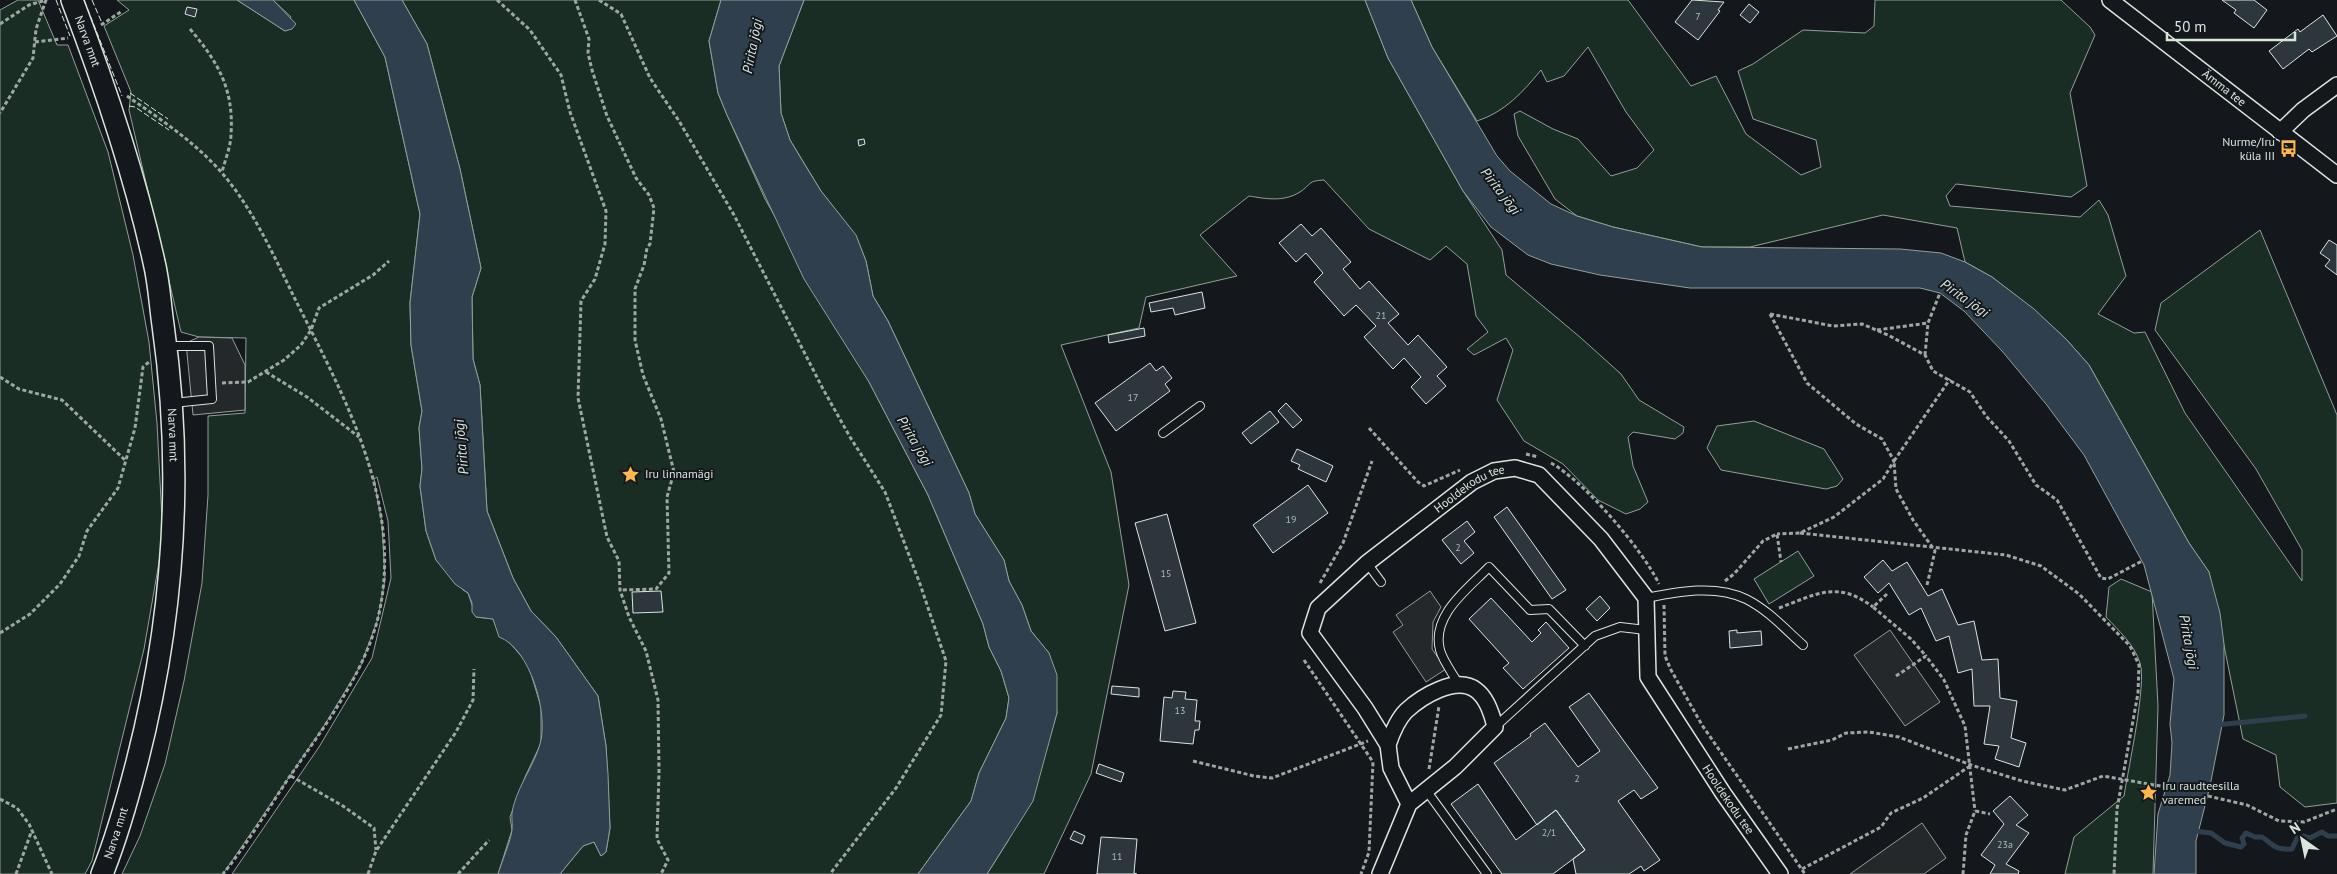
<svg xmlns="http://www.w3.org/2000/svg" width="2337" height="874" font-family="'PT Sans',sans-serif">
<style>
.green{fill:#1a2d24;stroke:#939e99}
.parking{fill:#24282b;stroke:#939e99}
.water{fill:#2f3f4d;stroke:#939e99}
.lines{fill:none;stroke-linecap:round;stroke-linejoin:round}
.stream{stroke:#2f3f4d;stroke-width:5}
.building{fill:#2c363c;stroke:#d8e6dc}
.lane-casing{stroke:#d8e6dc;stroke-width:10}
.street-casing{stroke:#d8e6dc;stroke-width:18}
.secondary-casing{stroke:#d8e6dc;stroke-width:24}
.path{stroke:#9da8a2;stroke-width:3;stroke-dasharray:4 2.5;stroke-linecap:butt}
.lane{stroke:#14181c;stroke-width:8}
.street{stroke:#14181c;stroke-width:15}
.secondary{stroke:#14181c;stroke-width:21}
.fence{stroke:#d8e6dc;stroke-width:1;stroke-dasharray:6 2.5;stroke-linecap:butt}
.labels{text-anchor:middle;stroke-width:4;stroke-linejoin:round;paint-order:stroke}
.number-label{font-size:10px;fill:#adbab4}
.street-label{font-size:12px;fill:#d8e6dc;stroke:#14181c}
.poi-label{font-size:12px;fill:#d8e6dc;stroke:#14181c;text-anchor:start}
.water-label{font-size:14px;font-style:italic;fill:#d8e6dc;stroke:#14181c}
</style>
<rect width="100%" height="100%" fill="#14181c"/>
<path class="green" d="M 18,0 L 38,0 L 57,45 L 68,45 L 108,152 L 133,255 L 149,342 L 157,423 L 163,539 L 144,649 L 92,861 L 85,874 L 0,874 L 0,10 Z
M 117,0 L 237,0 L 285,31 L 291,17 L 273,0 L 354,0 L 385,57 L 420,214 L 410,303 L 411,345 L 422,411 L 419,428 L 422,469 L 420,486 L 426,531 L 436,560 L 463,590 L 468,593 L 476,617 L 493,619 L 496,627 L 528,664 L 541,707 L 541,743 L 525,777 L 510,817 L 512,830 L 498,874 L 232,874 L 319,747 L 372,658 L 391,578 L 388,521 L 377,477 L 374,479 L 382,523 L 385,579 L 378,619 L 361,665 L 324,726 L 223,874 L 122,874 L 140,836 L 165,764 L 184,681 L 202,583 L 208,495 L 208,416 L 245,413 L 246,338 L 199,337 L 181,332 L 129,110 L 131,92 L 104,26 L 129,10 Z
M 402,0 L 721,0 L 709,41 L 718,93 L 727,115 L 765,199 L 869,382 L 928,495 L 983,624 L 989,647 L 1001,671 L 1009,698 L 1006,718 L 979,773 L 971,801 L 918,874 L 560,874 L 583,846 L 594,842 L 601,856 L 606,852 L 610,828 L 606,746 L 598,696 L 556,637 L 531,611 L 513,578 L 487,511 L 480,385 L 473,359 L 472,297 L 481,268 L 460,169 L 427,44 Z
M 804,0 L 1365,0 L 1388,58 L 1463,191 L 1502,250 L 1506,275 L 1581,338 L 1621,374 L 1639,400 L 1684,427 L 1683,433 L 1675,439 L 1633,432 L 1628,437 L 1633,466 L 1648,502 L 1640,509 L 1626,514 L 1598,500 L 1563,464 L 1524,441 L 1497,400 L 1513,350 L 1506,338 L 1474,355 L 1467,349 L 1488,332 L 1476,316 L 1467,264 L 1446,246 L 1430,260 L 1369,229 L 1324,180 C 1307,181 1312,184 1300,192 C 1284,202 1267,199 1249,196 L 1200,235 L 1237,276 L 1146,297 L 1139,328 L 1061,345 L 1111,472 L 1129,585 L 1091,774 L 1044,874 L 987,874 L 1008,841 L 1050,736 L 1057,713 L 1049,653 L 1031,631 L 1022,605 L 1009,581 L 1004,560 L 975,514 L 969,493 L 888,321 L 873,296 L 866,261 L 856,236 L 821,191 L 790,140 L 781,113 L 779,66 Z
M 1411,0 L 1628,0 L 1691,86 L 1716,76 L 1746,134 L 1801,175 L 1821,167 L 1816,140 L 1753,119 L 1738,71 L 1753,64 L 1803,30 L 1865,33 L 1874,26 L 1875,0 L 2061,0 L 2090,27 L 2095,35 L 2070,93 L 2087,186 L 2071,197 L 1956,184 L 1946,196 L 1950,206 L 2080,217 L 2099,200 L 2108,215 L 2126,276 L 2098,314 L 2134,333 L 2145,332 L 2185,413 L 2302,581 L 2302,550 L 2256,469 L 2155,330 L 2161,303 L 2260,230 L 2337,415 L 2337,803 L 2305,807 L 2280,787 L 2276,755 L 2243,739 L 2209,572 L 2189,543 L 2089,365 L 2066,339 L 2033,309 L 1992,277 L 1965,262 L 1957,228 L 1883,215 L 1750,247 L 1702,247 L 1613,227 L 1577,216 L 1555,199 L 1518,136 L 1514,114 L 1520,111 L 1553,129 L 1578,139 L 1611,176 L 1637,168 L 1654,150 L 1626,112 L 1588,47 L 1564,76 L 1547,82 L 1541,70 C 1523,92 1505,112 1477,121 L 1432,47 Z
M 1754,421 L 1824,449 L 1843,479 L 1837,486 L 1826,489 L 1721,470 L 1707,448 L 1717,426 Z
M 1798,551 L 1814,576 L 1769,604 L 1754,579 Z
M 2121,579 L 2152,592 L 2158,706 L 2153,874 L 2065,874 L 2074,837 L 2124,796 C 2128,770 2147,683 2140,663 C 2134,644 2119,631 2106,617 L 2109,587 Z"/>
<path class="parking" d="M 199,337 L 232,338 L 245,365 L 245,410 L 193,415 L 186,343 Z
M 1430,591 L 1441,607 L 1433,622 L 1432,649 L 1446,669 L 1426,682 L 1393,632 L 1403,625 L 1396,615 Z
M 1890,630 L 1940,702 L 1905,726 L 1854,655 Z
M 1922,823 L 1946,858 L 1924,874 L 1850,874 Z"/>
<path class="water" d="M 237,0 L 273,0 L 296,24 L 292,29 L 285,31 Z
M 354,0 L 402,0 L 427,44 L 460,169 L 481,268 L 472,297 L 473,359 L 480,385 L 487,511 L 513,578 L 531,611 L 556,637 L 598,696 L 606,746 L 608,774 L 610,828 L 606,852 L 601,856 L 594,842 L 583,846 L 560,874 L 498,874 C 501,864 511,840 512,830 C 513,819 510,817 514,804 C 520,783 534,765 540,744 C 549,714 530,648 499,637 L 493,619 L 476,617 L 472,612 L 472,603 L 468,593 L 455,584 L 436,560 L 426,531 L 420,486 L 422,469 L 419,428 L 422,411 L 411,345 L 410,303 L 420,214 L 385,57 Z
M 721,0 L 804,0 L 779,66 L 781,113 L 790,140 L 805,165 L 821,191 L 856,235 L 866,261 L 873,296 L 888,321 L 969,493 L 975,514 L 1004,560 L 1009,581 L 1022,605 L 1031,631 L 1049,653 L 1057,675 L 1057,713 L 1033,801 L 987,874 L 918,874 L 971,801 L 979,773 L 1006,718 L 1009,698 L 1001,671 L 989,647 L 983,624 L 928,495 L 869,382 L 804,279 L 727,115 L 718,93 L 709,41 Z
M 1365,0 L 1411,0 L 1432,47 L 1497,156 L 1510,171 L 1551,204 L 1577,216 L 1613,227 L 1702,247 L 1900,249 L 1941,253 L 1965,262 L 1992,277 L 2034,309 L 2066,339 L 2089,365 L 2189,543 L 2209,572 L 2220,613 L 2224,644 L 2224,715 L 2210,786 L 2196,841 L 2196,874 L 2154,874 L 2158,814 L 2170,775 L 2172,743 L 2170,724 L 2174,679 L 2144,565 L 2084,455 L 2046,404 L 2002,351 L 1964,311 L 1940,293 L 1920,288 L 1690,288 L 1600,275 L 1551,264 L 1528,255 L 1491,227 L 1463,191 L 1388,58 Z"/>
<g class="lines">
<path class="stream" d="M 2216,725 L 2305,716
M 2193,831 L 2211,833 L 2225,843 L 2241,847 L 2244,844 L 2242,838 L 2246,833 L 2255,837 L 2262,837 C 2275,846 2275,850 2292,849 L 2297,838 L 2304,836 L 2310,838 L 2322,832 L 2328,836 L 2337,836"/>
</g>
<path class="building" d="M 1692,0 L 1724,2 L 1718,10 L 1720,11 L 1698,40 L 1675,22 Z
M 2222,0 L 2254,0 L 2267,10 L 2254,28 L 2234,13 L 2236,10 Z
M 1749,4 L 1759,12 L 1750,23 L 1740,15 Z
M 187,7 L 197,9 L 195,17 L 185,14 Z
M 2323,15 L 2337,36 L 2312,52 L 2309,49 L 2283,69 L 2269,51 L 2298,29 L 2300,32 Z
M 864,139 L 865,144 L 859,146 L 858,140 Z
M 1301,224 L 1312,236 L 1321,228 L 1351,262 L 1343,269 L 1360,289 L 1369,281 L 1399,314 L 1388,323 L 1408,345 L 1418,335 L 1447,367 L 1437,376 L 1446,386 L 1426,404 L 1411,387 L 1421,377 L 1404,358 L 1393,369 L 1364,337 L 1376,326 L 1356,305 L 1344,316 L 1314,282 L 1323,273 L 1306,253 L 1296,262 L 1279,243 Z
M 2329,240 L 2337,245 L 2337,275 L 2325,266 L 2330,260 L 2320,253 Z
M 1202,292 L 1205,308 L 1175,315 L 1173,308 L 1151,312 L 1149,303 Z
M 1144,328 L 1145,336 L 1109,343 L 1108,335 Z
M 1150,363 L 1156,371 L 1163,366 L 1172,378 L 1165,384 L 1170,391 L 1116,431 L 1095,403 Z
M 1286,403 L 1302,420 L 1293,428 L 1278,411 Z
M 1270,411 L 1279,422 L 1251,444 L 1242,433 Z
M 1297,449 L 1333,466 L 1326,482 L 1298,469 L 1300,465 L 1291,461 Z
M 1308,485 L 1328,513 L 1273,553 L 1253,525 Z
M 1507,507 L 1566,590 L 1552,599 L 1494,517 Z
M 1167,514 L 1196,623 L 1165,631 L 1135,523 Z
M 1467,521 L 1475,532 L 1464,541 L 1474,553 L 1461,564 L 1442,540 Z
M 1883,560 L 1892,571 L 1907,562 L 1928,596 L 1942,589 L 1958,625 L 1974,621 L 1982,660 L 1998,659 L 2000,698 L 2017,701 L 2011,738 L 2026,743 L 2019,767 L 1995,759 L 1999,746 L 1984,744 L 1990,706 L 1974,706 L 1972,669 L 1958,673 L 1949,636 L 1936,641 L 1921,608 L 1909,615 L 1889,583 L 1878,593 L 1864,577 Z
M 661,591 L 663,612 L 633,613 L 632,592 Z
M 1600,596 L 1610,608 L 1597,621 L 1586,609 Z
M 1491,598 L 1532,642 L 1541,633 L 1538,630 L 1546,622 L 1569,648 L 1523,689 L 1503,668 L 1509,663 L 1469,619 Z
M 1737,630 L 1737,633 L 1761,631 L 1762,645 L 1730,648 L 1729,631 Z
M 1112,686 L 1139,688 L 1139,697 L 1111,694 Z
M 1173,691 L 1186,692 L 1185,699 L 1197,700 L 1195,721 L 1200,721 L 1199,730 L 1195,730 L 1193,744 L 1160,741 L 1164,697 L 1172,698 Z
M 1589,693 L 1658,788 L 1641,799 L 1634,790 L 1618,801 L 1660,860 L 1644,871 L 1641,866 L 1629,874 L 1576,874 L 1573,859 L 1585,850 L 1556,810 L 1537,825 L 1494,763 L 1531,736 L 1530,734 L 1545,723 L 1578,767 L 1600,751 L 1569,707 Z
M 1099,764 L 1124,773 L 1121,782 L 1096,773 Z
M 1478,784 L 1516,840 L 1556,810 L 1585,850 L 1553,874 L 1502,874 L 1451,804 Z
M 2010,796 L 2028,815 L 2016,825 L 2029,833 L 2006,864 L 2019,871 L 2018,874 L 1990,874 L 1995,865 L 1981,855 L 2004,824 L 1993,811 Z
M 1074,831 L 1085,836 L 1082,844 L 1070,839 Z
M 1101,837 L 1137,839 L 1134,873 L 1137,874 L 1097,874 Z"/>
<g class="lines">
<defs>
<path id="lane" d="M 166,346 L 209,346 L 212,399 L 173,403
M 1163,433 L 1200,406
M 1367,563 L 1381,582
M 1646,598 C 1677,592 1715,584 1746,599 C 1768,610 1785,629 1803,645
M 1459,685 C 1453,674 1443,661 1440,650 C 1431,615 1468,589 1489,567 L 1530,610 L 1549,609 L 1585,646
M 1495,727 L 1595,636 L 1620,627 L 1646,630
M 1426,790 L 1487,874"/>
<g id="street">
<path id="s1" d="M 2110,0 L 2337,175"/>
<path d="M 2280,132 L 2303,110 L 2337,85"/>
<path id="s2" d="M 1409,804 L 1391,768 L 1388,745 L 1365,708 L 1310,633 L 1318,608 L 1367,563 L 1472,482 L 1494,471 L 1515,468 L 1539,475 L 1601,539 L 1646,598 L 1648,677 L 1723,793 L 1780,874"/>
<path d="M 1380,874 L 1409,804 L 1455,767 L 1495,727 C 1492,714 1487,698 1476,690 C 1456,675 1421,697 1406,711 C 1397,720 1392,733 1388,745"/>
</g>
<g id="secondary">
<path id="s3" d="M 72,0 C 105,86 134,172 154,262 C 159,282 160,304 163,325 C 184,472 174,618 137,762 C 127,801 117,837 102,874"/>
</g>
</defs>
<use href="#lane" class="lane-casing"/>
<use href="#street" class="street-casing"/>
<use href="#secondary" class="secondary-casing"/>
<path class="path" d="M 497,0 L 530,30 L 561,75 L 570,112 L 606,211 L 605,244 L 595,279 L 581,301 L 578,398 L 607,537 L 619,561 L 620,590 L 629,617 L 646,651 L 658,700 L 659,772 L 657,839 L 668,860 L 661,874
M 575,0 L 589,39 L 588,53 L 592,70 L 607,116 L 636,178 L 649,195 L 654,208 L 650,244 L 647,248 L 644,265 L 635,289 L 635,340 L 643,375 L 661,419 L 674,472 L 667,497 L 669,573 L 656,589 L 620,590
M 599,0 L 621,14 L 650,78 L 679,121 L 734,215 L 823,389 L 850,437 L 885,492 L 920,584 L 946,661 L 941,715 L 896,788 L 830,874
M 0,24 L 29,5 L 46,0 L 36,29 L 33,58 L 0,113
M 101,25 L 122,11
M 190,29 C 218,62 234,89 231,134 C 231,146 225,160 222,172
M 35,42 L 68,38
M 127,96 C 160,119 195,142 222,173 C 253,209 274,256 295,299 C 344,396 405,505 378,618 C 363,676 324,727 290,776 C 268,809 248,843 223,874
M 1770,314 L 1833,326 L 1862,324 L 1888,335 L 1925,355 L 1933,371 L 1970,392 L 1986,416 L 2009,441 L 2036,485 L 2057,500 L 2101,578 L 2108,579 L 2142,561
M 1770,314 L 1807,383 L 1856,424 L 1882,439 L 1894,461 L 1883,479 L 1834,517 L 1800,533 L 1777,534
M 1877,330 L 1928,323
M 1925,355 L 1928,323 L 1940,293
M 266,372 L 307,397 L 359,437
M 0,377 L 19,389 L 62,400 L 126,461
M 222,383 L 248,382 L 284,360 L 301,345 L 311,330 L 319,308 L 373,275 L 389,261
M 1369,428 L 1418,482 L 1424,486 L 1460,470
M 1526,454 L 1538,457
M 1551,463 C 1584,481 1643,550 1659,584
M 1800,533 L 2006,555 L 2041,566 L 2079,594 L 2130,646 L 2139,665 L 2138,693 L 2117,809 L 2114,874
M 1725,581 L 1734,574 L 1763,541 L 1777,534 L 1781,562
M 1320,583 L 1343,543 L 1372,461
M 1927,585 L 1935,551 L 1913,520 L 1896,489 L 1894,461 L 1950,379
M 1887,594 L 1873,607 L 1911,639 L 1926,656
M 1664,605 L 1665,656 L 1671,670 L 1702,725 L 1805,874
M 1779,608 C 1817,594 1837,580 1873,607
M 0,633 L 30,614 L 60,584 L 79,556 L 87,531 L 118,488 L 135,428 L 143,367 L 149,362
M 1304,660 L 1373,762 L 1369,852 L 1361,874
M 1896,676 L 1926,656 L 1944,680 L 1965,726 L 1975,811
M 1788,749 L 1832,740 L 1846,733 L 1869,732 L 1899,737 L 1971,765 L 2022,781 L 2065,790 L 2103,776 L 2166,787
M 1193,761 L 1254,776 L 1272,778 L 1368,741
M 1429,769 L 1439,706
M 291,776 L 343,806 L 374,828 L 376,850
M 2208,796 L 2247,805 L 2279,821 L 2304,822 L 2337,809
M 0,799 L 17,808 L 29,824 L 52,874
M 1802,869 L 1881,827 L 1891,813 L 1923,798 L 1970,766
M 16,874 L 32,830
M 368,874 L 376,851 L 456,732 L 473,700 L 474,669
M 458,874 L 489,840
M 1963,874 L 1966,835 L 1975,811 L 1990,814"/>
<use href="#lane" class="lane"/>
<use href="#street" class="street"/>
<use href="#secondary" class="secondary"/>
<path class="fence" d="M 56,0 L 70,36
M 84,0 L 122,96
M 92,0 L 102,23
M 130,93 L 168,119
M 129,106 L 135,107 L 169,130"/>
</g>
<defs>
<symbol id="bus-bare" viewBox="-9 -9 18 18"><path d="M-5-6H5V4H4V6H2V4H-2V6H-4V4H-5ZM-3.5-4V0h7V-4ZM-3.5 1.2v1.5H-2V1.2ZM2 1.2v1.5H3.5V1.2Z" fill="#ffb74d" stroke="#14181c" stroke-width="2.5" paint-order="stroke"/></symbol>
<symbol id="sight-bare" viewBox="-9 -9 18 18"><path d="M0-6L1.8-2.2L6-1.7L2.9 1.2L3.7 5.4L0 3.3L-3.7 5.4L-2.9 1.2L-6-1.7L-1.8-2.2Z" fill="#ffb74d" stroke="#14181c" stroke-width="2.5" paint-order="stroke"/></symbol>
</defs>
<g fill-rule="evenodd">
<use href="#bus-bare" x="2276" y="136" width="25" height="25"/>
<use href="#sight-bare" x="618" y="462" width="25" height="25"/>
<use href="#sight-bare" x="2136" y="780" width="25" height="25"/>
</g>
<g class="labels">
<g class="number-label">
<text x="1698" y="20">7</text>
<text x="1381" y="319">21</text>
<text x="1133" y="401">17</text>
<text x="1291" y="523">19</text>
<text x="1458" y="551">2</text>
<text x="1166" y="577">15</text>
<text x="1180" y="714">13</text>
<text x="1577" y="782">2</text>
<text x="1549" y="836">2/1</text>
<text x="2005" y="848">23a</text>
<text x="1117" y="860">11</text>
</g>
<g class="street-label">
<text dy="4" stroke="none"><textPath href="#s3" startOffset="44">Narva mnt</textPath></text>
<text dy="4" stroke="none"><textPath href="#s1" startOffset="144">Ämma tee</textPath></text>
<text dy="4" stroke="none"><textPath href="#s3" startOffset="449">Narva mnt</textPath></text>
<text dy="4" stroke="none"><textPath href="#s2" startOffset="420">Hooldekodu tee</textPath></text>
<text dy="4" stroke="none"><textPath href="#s2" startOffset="885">Hooldekodu tee</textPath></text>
<text transform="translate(116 833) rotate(-72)" y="4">Narva mnt</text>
</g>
<g class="poi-label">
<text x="2275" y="146" text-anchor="end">Nurme/Iru<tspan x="2275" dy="14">küla III</tspan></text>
<text x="645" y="478">Iru linnamägi</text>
<text x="2162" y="790">Iru raudteesilla<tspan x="2162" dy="14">varemed</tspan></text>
</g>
<g class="water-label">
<text transform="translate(752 46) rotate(-79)" y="5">Pirita jõgi</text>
<text transform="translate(1501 191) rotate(52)" y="5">Pirita jõgi</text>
<text transform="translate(1965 298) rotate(35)" y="5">Pirita jõgi</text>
<text transform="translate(915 441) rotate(59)" y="5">Pirita jõgi</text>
<text transform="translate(461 447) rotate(-95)" y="5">Pirita jõgi</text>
<text transform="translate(2189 642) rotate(80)" y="5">Pirita jõgi</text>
</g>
</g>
<g transform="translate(2302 839) rotate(327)" stroke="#14181c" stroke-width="4" paint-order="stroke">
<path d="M0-4L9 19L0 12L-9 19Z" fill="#d8e6dc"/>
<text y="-8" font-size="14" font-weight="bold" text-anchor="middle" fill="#d8e6dc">N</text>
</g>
<path d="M2167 32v8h128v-8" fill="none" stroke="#d8e6dc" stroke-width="2.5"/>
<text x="2174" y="32" font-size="15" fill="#d8e6dc" stroke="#14181c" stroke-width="4" paint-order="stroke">50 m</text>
</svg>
